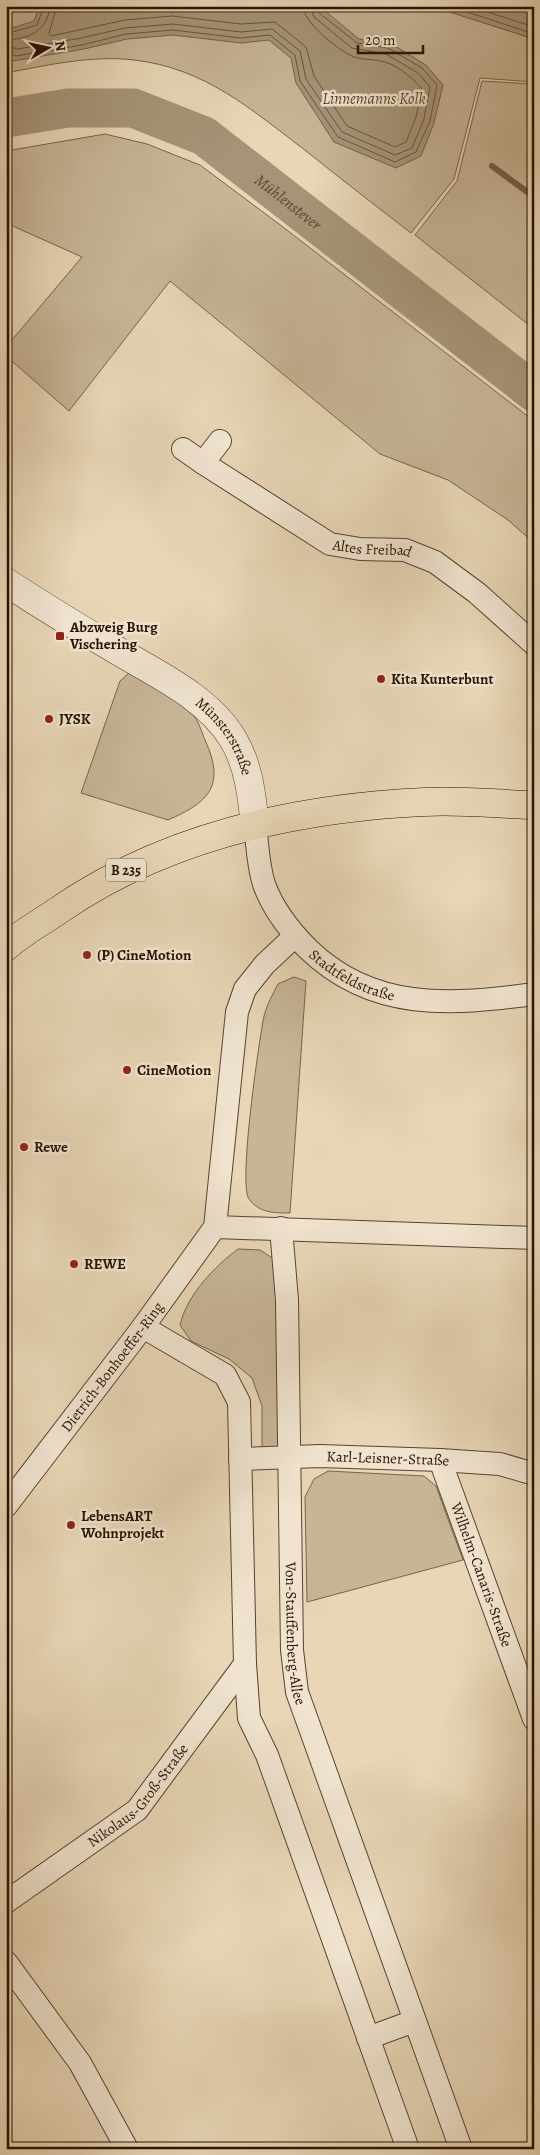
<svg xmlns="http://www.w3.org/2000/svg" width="540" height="2155" font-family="Alegreya,serif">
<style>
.green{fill:#c7b597;stroke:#76644c}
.water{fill:#a69478;stroke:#736048}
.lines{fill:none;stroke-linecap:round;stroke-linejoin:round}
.shore{stroke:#66543c;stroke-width:1}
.stream{stroke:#736048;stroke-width:6}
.river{stroke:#a69478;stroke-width:39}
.minor-casing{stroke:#56442e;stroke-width:24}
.tertiary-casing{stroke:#56442e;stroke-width:29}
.primary-casing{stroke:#261300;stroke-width:29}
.minor{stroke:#f0e4d0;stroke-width:22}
.tertiary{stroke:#f0e4d0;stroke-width:28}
.primary{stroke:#e8d6b6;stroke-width:28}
.poi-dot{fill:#8f2418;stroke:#f0e4d0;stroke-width:2}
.labels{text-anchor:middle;stroke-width:5;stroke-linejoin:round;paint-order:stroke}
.shield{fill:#f0e4d0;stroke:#63523e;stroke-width:1}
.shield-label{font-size:14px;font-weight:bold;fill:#261300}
.street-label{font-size:15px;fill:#261300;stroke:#f0e4d0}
.poi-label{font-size:15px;font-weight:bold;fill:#261300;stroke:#f0e4d0;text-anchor:start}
.water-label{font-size:16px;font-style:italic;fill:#594730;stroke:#f0e4d0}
</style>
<rect width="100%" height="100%" fill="#e8d6b6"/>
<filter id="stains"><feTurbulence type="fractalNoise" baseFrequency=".004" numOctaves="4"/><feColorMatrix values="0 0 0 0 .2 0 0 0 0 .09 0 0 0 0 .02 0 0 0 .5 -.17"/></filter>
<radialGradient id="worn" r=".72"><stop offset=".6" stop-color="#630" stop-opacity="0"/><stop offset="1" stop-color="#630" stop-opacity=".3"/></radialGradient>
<path class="green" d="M 6,6 L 434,6 L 534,39 L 534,82 L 480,78 L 454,179 L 411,233 C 376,206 341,179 306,151 C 252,110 205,68 134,60 C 92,55 48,65 6,73 Z
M 482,81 L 534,84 L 534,329 L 415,235 L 457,181 Z
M 105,134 L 147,144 L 200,165 L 283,227 L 534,421 L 534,543 L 508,520 L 448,480 L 380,454 L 170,281 L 69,411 L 6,356 L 6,347 L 82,257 L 6,223 L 6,151 Z
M 129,673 C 150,686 176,698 194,716 C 199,722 202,733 205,740 C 226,786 209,802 168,820 L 81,793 L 120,681 Z
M 294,977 L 306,981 L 290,1213 C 274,1213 259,1213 249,1199 C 238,1184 259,1041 264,1016 C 267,1004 273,994 278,984 Z
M 238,1249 L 260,1250 L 280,1263 L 291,1458 L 262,1459 L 262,1406 L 252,1378 L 229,1359 L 191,1341 L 180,1325 C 187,1295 214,1267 238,1249 Z
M 328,1471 L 424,1476 L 436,1486 L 463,1560 L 307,1602 L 305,1497 L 314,1479 Z"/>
<path class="water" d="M 39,6 L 319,6 L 359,39 L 390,43 L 426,65 L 443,85 L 434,123 L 421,156 L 396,168 L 334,142 L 296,83 L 291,58 L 269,40 L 241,43 L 173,35 L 127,39 L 84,49 L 13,61 L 6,55 L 6,30 L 34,21 Z
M 434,6 L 534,6 L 534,39 L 437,8 Z"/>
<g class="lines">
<path class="shore" d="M 57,6 L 49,33 L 51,36 L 125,20 L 172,16 L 241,24 L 275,22 L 306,47 L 314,76 L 347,126 L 395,147 L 406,142 L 416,117 L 422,89 C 413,78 395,63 381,61 C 371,59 359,60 350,55 C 336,48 303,22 303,6
M 449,6 L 534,34
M 469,6 L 534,27
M 6,34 L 37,25 L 44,6
M 6,40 C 29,39 48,31 50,6
M 6,46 L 18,49 L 81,38 L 125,28 L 173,24 L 241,32 L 272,29 L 300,51 L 306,79 L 342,132 L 395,155 L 412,148 L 424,119 L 430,87 L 418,73 L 386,54 L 352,48 L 314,17 L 310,6
M 6,52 L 16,56 L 82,45 L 126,34 L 173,30 L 241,38 L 270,35 L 295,55 L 300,81 L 338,137 L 395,162 L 416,152 L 430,121 L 437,85 L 422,68 L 388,48 L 357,43 L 318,12 L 316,6"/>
<path class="stream" d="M 492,166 L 534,197"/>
<path class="river" id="s1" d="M 6,118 L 68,108 L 133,108 L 204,136 L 534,392"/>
<defs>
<g id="minor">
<path id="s2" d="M 220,441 L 203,463 L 330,544 L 360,549 L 405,550 L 435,562 L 477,593 L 534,644"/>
<path d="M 183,449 L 203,463"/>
<path id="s3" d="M 255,827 C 258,847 258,868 265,887 C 274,910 291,932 308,949 C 373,1012 451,1005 534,994"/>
<path d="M 215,1227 L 534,1238"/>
<path id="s4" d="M 281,1228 L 287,1300 L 292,1650 L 297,1692 L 461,2149"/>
<path d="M 143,1327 L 225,1375 L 239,1402 L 245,1664 L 249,1718 L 267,1755 L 408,2149"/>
<path id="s5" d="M 240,1459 L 320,1456 L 440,1460 L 500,1464 L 534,1474"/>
<path id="s6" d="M 440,1460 L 534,1719"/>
<path id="s7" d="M 6,1506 L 143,1327 L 215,1227 L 237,1012 L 245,989 L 265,964 L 295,936"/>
<path id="s8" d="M 6,1902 L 137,1810 L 245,1664"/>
<path d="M 6,1962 L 80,2063 L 127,2149"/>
<path d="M 368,2038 L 414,2021"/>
</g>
<g id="tertiary">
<path id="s9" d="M 6,582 C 41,605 77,627 113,648 C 154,673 207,696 233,739 C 249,766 252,796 255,827"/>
</g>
<path id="primary" d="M 6,947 C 21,933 42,922 59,910 C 165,837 296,808 424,802 C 460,800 497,804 534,805"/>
</defs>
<use href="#minor" class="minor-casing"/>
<use href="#tertiary" class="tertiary-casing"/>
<use href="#primary" class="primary-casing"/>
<use href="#minor" class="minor"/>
<use href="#tertiary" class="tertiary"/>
<use href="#primary" class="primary"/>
</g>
<g class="poi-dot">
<rect x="55" y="631" width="10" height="10" rx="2.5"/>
<circle cx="381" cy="679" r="5"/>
<circle cx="49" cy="719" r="5"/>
<circle cx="87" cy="955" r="5"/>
<circle cx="127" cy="1070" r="5"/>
<circle cx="24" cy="1147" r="5"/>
<circle cx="74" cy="1264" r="5"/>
<circle cx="71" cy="1525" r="5"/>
</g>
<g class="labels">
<rect class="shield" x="106" y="858.5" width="40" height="23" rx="4"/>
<g class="shield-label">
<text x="126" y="875">B 235</text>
</g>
<g class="street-label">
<text dy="5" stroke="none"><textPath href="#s2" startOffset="221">Altes Freibad</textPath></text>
<text dy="5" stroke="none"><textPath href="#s9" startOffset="271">Münsterstraße</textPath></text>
<text dy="5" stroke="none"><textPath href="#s3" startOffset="189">Stadtfeldstraße</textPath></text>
<text dy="5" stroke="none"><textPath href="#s7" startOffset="175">Dietrich-Bonhoeffer-Ring</textPath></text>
<text dy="5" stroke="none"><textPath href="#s5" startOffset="148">Karl-Leisner-Straße</textPath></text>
<text dy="5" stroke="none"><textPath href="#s6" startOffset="122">Wilhelm-Canaris-Straße</textPath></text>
<text dy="5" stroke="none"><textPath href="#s4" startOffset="406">Von-Stauffenberg-Allee</textPath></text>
<text dy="5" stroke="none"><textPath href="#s8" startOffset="171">Nikolaus-Groß-Straße</textPath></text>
</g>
<g class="poi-label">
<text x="70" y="632">Abzweig Burg<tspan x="70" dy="17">Vischering</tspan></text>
<text x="391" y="684">Kita Kunterbunt</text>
<text x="59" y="724">JYSK</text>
<text x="97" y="960">(P) CineMotion</text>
<text x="137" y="1075">CineMotion</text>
<text x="34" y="1152">Rewe</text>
<text x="84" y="1269">REWE</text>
<text x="81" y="1521">LebensART<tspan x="81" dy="17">Wohnprojekt</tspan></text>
</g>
<g class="water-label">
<text x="374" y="104">Linnemanns Kolk</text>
<text dy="6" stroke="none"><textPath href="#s1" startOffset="311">Mühlenstever</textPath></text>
</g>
</g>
<rect width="540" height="2155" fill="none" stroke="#e8d6b6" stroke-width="25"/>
<rect x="8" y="8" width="525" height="2140" fill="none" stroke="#261300" stroke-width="2.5"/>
<rect x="12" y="12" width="515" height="2130" fill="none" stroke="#261300"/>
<g transform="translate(48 48) rotate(81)" stroke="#f0e4d0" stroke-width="4" paint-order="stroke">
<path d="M0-4L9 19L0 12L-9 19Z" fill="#261300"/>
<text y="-8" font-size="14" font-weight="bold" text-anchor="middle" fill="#261300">N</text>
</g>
<path d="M358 45v8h65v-8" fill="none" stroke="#261300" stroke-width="2.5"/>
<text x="365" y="45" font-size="15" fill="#261300" stroke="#f0e4d0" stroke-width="4" paint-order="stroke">20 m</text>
<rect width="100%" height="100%" filter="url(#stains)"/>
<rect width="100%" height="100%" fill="url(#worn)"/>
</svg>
